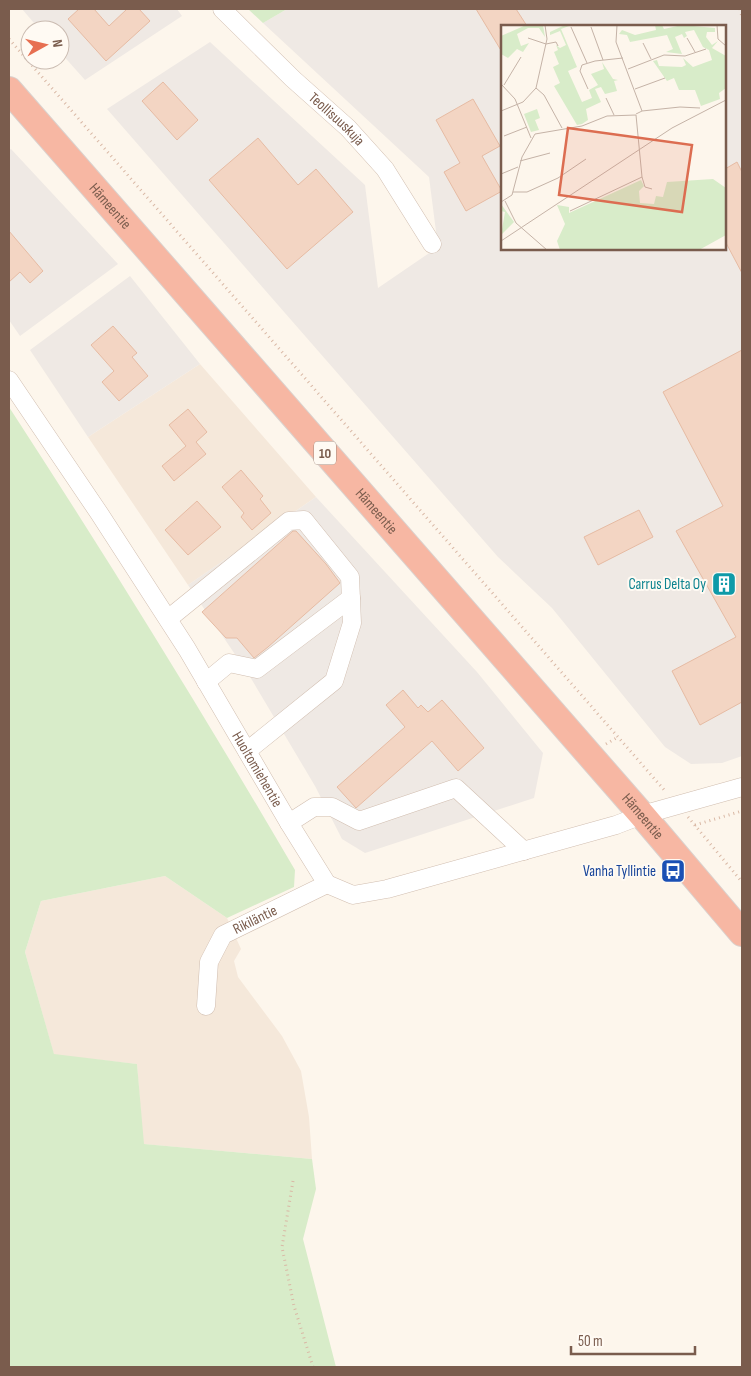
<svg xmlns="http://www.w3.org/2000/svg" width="751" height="1376" font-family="'Sofia Sans Condensed',sans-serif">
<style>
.residential{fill:#f5e8da}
.industrial{fill:#efe9e4;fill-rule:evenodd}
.green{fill:#d8ecc9}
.building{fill:#f3d5c3;stroke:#e6bba3}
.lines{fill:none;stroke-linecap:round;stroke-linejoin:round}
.minor-casing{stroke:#d1beb0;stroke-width:19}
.highway-casing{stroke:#dad1cd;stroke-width:28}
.path{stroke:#d9b8a5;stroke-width:3;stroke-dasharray:1 4;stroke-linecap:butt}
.minor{stroke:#fff;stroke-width:18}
.highway{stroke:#f7b7a3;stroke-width:26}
.labels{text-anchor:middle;stroke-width:4;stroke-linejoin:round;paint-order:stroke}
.shield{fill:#fffaf3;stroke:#a28b7f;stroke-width:1}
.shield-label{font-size:14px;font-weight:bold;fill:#7a5c4d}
.street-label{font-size:15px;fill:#7a5c4d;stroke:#fffaf3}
.culture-label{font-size:15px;fill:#0d838f;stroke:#fffaf3;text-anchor:end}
.transit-label{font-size:15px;fill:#164399;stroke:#fffaf3;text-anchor:end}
.inset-road{fill:none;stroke:#c5b3a7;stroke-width:1}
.view{fill:#dc6d51;fill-opacity:0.15;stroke:#dc6d51;stroke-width:2.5}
.inset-edge{fill:none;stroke:#7a5c4d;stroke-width:2.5}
</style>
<rect width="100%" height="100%" fill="#fdf6ec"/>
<path class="residential" d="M 200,364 L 316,497 L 188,585 L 88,437 Z
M 165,876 L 227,918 L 241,949 L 234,961 L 238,977 L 282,1036 L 301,1071 L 309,1117 L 312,1159 L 143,1144 L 137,1064 L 54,1055 L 25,952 L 41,901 Z"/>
<path class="industrial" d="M 22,9 L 177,9 L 182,16 L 85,80 L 60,52 L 60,30 L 40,30 Z
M 287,9 L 741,9 L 742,14 L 742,756 L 722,763 L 691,764 L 665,747 L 552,608 L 498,557 L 107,109 L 210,42 L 365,185 L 378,288 L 438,247 L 429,177 L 263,23 ZM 502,26 L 725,26 L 725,249 L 502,249 Z
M 11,149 L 118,264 L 20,336 L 9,320 L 9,150 Z
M 130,276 L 200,364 L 88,437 L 30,350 Z
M 316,497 L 477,672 L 543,753 L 534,798 L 365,853 L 342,839 L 315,786 L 249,675 L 188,585 Z"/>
<path class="green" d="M 248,9 L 287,9 L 263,23 Z
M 9,407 C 108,559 203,713 295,870 L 294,887 L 227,918 L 165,876 L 41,901 L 25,952 L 54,1054 L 137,1064 L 144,1144 L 312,1159 L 316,1189 L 303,1239 L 336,1367 L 9,1367 Z"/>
<path class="building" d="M 79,9 L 94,9 L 109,26 L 127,9 L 139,9 L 150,21 L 106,61 L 68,19 Z
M 476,9 L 516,9 L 527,26 L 502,26 L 502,52 Z
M 163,82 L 198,120 L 177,140 L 142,101 Z
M 473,99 L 500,146 L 482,156 L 502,191 L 466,211 L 444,172 L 460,163 L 436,120 Z
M 258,138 L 298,185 L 316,169 L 353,212 L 287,269 L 209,180 Z
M 737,162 L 742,172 L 742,273 L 725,241 L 725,169 Z
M 9,231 L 43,271 L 30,283 L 20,272 L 9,282 Z
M 113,326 L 137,353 L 132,357 L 148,376 L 119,401 L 102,382 L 114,371 L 91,345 Z
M 742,350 L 742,702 L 700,725 L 672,671 L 736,637 L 676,531 L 723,506 L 663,392 Z
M 188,409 L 207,432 L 196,442 L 206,454 L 174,481 L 162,466 L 186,446 L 169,425 Z
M 241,470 L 263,496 L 260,499 L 271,513 L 252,530 L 241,517 L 244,513 L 222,487 Z
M 197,501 L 221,527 L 188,555 L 165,530 Z
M 639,510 L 653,537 L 598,565 L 584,537 Z
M 293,531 L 296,531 L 326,564 L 340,583 L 268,647 L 254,658 L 237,638 L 226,638 L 202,612 Z
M 403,690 L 418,708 L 421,705 L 428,712 L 442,700 L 484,748 L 458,771 L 432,741 L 356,808 L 337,787 L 405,727 L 386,705 Z"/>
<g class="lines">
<defs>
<g id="minor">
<path id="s1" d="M 222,9 L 293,79 L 348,128 L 385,169 L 432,244"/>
<path id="s2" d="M 9,380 L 99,513 L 187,649 L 289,823 L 327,884 L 353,895 L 387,889 L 616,825 L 642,815 L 742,787"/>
<path d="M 168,619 L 289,521 L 304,520 L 350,577 L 352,623 L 334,681 L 247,751"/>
<path d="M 206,682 L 229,663 L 257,669 L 351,598"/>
<path d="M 289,823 L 314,807 L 332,807 L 359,821 L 456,788 L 524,851"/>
<path id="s3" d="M 206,1006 L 209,962 L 223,935 L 327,884"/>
</g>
<g id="highway">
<path id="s4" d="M 9,90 L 642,815 L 742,933"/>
</g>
</defs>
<use href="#minor" class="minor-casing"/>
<use href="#highway" class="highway-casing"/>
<path class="path" d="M 740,9 L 742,17
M 9,39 L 666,792
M 606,744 L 618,737
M 688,817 L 742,882
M 695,825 L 742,811
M 293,1181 L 282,1247 L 294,1306 L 313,1367"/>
<use href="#minor" class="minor"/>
<use href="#highway" class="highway"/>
</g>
<defs>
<symbol id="building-square" viewBox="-11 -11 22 22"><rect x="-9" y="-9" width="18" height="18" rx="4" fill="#0f9aa8" stroke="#fffaf3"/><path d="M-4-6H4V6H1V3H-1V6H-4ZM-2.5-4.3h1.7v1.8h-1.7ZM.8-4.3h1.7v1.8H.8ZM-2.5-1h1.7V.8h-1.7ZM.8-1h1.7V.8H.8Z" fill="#fff"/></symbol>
<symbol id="bus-square" viewBox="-11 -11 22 22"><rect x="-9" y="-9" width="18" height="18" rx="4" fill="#1a4fb4" stroke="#fffaf3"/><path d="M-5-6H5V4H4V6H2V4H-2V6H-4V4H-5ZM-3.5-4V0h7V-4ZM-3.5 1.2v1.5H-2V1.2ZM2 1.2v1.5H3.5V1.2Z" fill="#fff"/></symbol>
</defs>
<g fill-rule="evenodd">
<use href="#building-square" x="710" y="570" width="28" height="28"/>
<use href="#bus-square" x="659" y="857" width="28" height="28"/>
</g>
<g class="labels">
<rect class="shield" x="314" y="441.5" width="22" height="23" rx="4"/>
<g class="shield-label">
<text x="325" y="458">10</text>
</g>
<g class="street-label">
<text dy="5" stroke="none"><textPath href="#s1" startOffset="159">Teollisuuskuja</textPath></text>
<text dy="5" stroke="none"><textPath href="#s4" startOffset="154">Hämeentie</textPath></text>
<text dy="5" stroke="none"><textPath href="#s4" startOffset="559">Hämeentie</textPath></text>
<text dy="5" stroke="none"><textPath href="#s2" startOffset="462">Huoltomiehentie</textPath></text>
<text dy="5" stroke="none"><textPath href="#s4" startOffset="964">Hämeentie</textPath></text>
<text dy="5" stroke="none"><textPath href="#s3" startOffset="110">Rikiläntie</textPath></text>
</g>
<g class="culture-label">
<text x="706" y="589">Carrus Delta Oy</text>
</g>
<g class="transit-label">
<text x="656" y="876">Vanha Tyllintie</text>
</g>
</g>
<g transform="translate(501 25)">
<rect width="225" height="225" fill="#fdf6ec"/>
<path d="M 25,0 L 42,0 L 44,12 L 38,3 L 27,3 L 16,9 L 20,21 L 28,18 L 22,27 L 16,24 L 7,33 L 0,29 L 0,11 ZM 64,0 L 68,1 L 60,4 L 76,42 L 67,46 L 81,77 L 91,73 L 88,65 L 97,60 L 90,49 L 103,44 L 101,37 L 112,54 L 117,55 L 113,56 L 116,66 L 104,69 L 100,62 L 94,64 L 100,77 L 85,84 L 87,95 L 81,99 L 76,100 L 53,61 L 59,58 L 52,42 L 58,39 L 53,27 L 57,25 L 55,20 L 59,23 L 65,20 L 59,6 L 49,10 L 49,7 ZM 154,0 L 161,0 L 163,4 L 181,0 L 214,3 L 214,7 L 206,7 L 205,12 L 211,20 L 217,16 L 211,23 L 225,31 L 225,63 L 218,68 L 219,74 L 200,81 L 194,65 L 178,65 L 173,53 L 166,56 L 152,36 L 156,35 L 158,41 L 181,42 L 185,40 L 182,33 L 192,42 L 211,35 L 208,25 L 202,22 L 193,5 L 184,7 L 186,11 L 183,13 L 181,9 L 174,12 L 181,29 L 165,27 L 172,24 L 166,10 L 129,17 L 126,10 L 118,9 L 121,5 L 134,10 L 155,5 ZM 36,84 L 39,93 L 34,95 L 38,105 L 30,107 L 23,89 ZM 212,154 L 225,163 L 225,210 L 198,225 L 59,225 L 56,216 L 64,199 L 56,180 L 68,182 L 68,188 L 140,155 L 143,161 L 138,166 L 139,178 L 153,179 L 155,171 L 162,172 L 166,157 ZM 0,179 L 13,197 L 0,210 L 4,187 L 0,186 Z" fill="#d8ecc9"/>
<path class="inset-road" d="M 116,0 L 115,17 L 141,86M 216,0 L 217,14 L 225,21M 70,2 L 86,38M 90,2 L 102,35M 27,13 L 45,19 L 55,17 L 57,21M 186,13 L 194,27M 142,18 L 150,34M 127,44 L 163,30 L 184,31 L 205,24M 0,59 L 14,74 L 30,113M 3,60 L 20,32M 35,63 L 43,70 L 61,103M 87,64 L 79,46 L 81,40 L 94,36 L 122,33M 134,64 L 164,53M 105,73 L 113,90M 0,86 L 22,77 L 35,63 L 46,14 L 44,0M 135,89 L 141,86 L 179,82 L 199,83M 135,90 L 141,152 L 144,162 L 151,164M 3,111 L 26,102M 19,136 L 49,128M 0,149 L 17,142M 12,167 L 26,167 L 57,153 L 85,134M 4,176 L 15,198 L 46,225M 0,177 L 11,170 L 21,132 L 34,109 L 81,101 L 106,91 L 135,90M 69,186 L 141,152M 0,216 L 171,103 L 225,75"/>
<path class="view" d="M 67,103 L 191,120 L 181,187 L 58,170 Z"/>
<rect width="225" height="225" class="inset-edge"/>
</g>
<rect width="751" height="1376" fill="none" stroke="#7a5c4d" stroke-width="20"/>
<g transform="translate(45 45) rotate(82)"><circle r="24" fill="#fffaf3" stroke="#cabbb1"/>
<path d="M0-4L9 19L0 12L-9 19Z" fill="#e76f51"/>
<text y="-8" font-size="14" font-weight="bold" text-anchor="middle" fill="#7a5c4d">N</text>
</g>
<path d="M571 1346v8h124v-8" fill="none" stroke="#7a5c4d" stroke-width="2.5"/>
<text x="578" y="1346" font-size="15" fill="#7a5c4d" stroke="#fffaf3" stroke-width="4" paint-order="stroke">50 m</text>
</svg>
